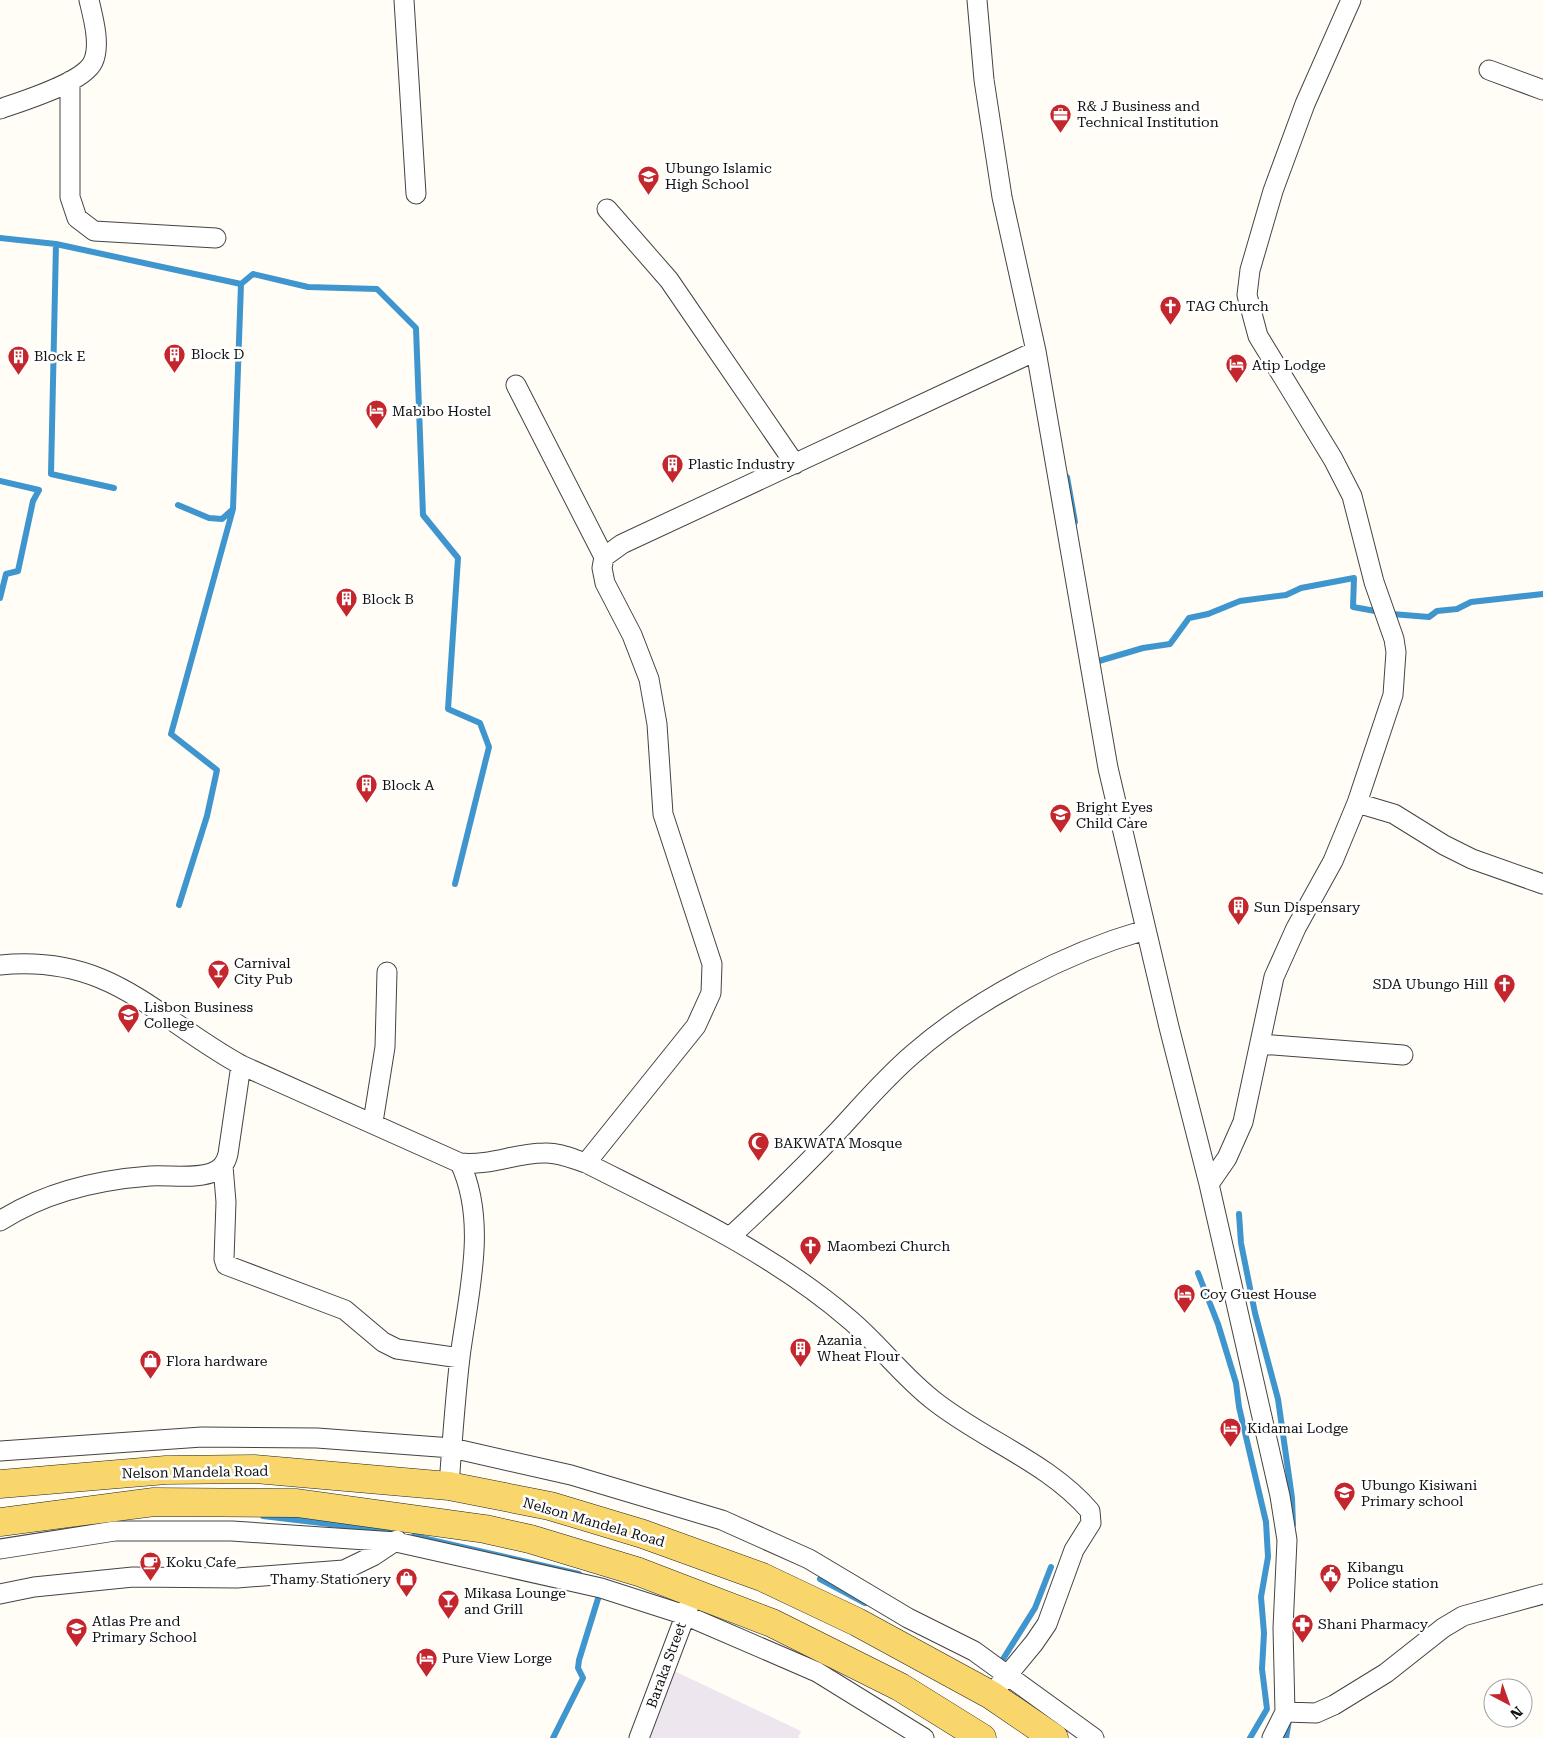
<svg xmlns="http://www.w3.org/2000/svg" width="1543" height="1738" font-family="'Roboto Serif',serif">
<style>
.industrial{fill:#eee6ef}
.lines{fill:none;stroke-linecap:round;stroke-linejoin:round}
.stream{stroke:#3f96cf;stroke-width:6}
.street-casing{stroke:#444;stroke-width:21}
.primary-casing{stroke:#222;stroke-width:29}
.street{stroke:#fff;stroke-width:19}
.primary{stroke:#f9d66b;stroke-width:28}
.labels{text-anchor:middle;stroke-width:5;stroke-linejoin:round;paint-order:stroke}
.poi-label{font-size:14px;fill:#111;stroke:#fff;text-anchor:start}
.street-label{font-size:14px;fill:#111;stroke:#fff}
</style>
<rect width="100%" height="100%" fill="#fffdf5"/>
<path class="industrial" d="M 670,1669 L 801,1731 L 798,1738 L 645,1738 Z"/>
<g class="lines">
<path class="stream" d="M 0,238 L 56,244 L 241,284 L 253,274 L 308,287 L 377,289 L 416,328 L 423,515 L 458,558 L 448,709 L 480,723 L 489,747 L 455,884
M 56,244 L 51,474 L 114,488
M 1067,477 L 1075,522
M 0,481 L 39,490 L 33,501 L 18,571 L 6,574 L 0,598
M 178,505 L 209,518 L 222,519 L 232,510
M 1092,663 L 1143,648 L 1170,644 L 1189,618 L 1208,614 L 1240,601 L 1286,595 L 1301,588 L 1354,578 L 1353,607 L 1392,614 L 1429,617 L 1437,611 L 1457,609 L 1471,602 L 1543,594
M 179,905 L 207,816 L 217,770 L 171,734 L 233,509 L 241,284
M 1239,1214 L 1241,1243 L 1255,1313 L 1278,1399 L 1292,1498 L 1293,1525
M 1198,1273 L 1218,1324 L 1236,1383 L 1239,1407 L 1266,1522 L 1268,1557 L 1261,1597 L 1264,1633 L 1262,1669 L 1267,1709 L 1250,1738
M 263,1516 L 388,1531
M 414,1536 L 579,1574
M 820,1579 L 865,1603
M 998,1667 L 1035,1608 L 1051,1567
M 553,1738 L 583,1678 L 578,1668 L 579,1660 L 601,1589
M 1286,1738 L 1289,1720"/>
<defs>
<path id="street" d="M 404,0 L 416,194
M 977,0 L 984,80 L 1002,197 L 1036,351 L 1108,768 L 1169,1027 L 1209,1184 L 1280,1496 L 1287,1540 L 1283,1628 L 1285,1712 L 1272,1738
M 1489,70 L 1543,90
M 70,81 L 70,197 L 77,218 L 94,231 L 216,238
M 0,109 C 22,101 83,83 93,62 C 101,45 93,17 89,0
M 607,209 L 669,280 L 795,464
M 516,385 L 604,557
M 1357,803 L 1394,814 L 1444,845 L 1472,859 L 1543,884
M 0,965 C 111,954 154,1017 241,1065 L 460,1163 C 491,1166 515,1153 544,1153 C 558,1152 573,1159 586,1163 C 677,1209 771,1252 849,1319 C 879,1344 902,1376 933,1400 C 983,1440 1048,1462 1090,1511 L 1091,1523 L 1074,1550 L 1047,1624 L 1034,1643 L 991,1695
M 1260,1044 L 1403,1055
M 373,1122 L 385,1047 L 387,972
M 586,1163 L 696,1026 L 711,993 L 712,964 L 663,814 L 657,724 L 649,679 L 632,635 L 605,583 L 602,568 L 604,557 L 622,544 L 1036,351
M 223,1166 L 226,1202 L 224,1259 L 226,1265 L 345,1310 L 383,1342 L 397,1349 L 460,1358
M 1209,1184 L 1227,1158 L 1243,1122 L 1274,977 L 1296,928 L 1333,861 L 1357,803 L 1393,695 L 1396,652 L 1394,639 L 1374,582 L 1352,496 L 1333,459 L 1258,336 L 1247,295 L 1250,270 L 1273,191 L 1305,104 L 1351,0
M 0,1221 C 45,1192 97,1180 150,1176 C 170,1175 192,1179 211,1173 C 221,1170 226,1163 228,1154 L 241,1065
M 731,1236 C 768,1202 804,1167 839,1130 C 863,1104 886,1077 913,1054 C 976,999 1065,953 1145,930
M 0,1451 L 202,1437 L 317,1438 L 452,1448 L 571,1475 L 722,1520 L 809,1559 L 908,1618 L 974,1651 L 1094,1738
M 449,1486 C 452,1443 455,1400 460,1357 C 468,1294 488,1223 460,1163
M 0,1549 L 115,1531 L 232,1531 L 396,1542 L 601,1588 L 685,1615 L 817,1672 L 924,1738
M 0,1594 L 34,1587 L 133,1577 L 237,1578 L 344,1570 L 373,1556 L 397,1540
M 1285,1712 L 1316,1713 L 1334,1705 L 1386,1673 L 1443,1628 L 1463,1616 L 1543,1594
M 639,1738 L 690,1603"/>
<path id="primary" d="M 0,1484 L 166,1470 L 254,1469 L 449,1486 L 550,1506 L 643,1534 L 762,1577 L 857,1622 L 991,1695 L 1054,1738
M 0,1522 L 154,1502 L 297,1503 L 485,1529 L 530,1539 L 639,1572 L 772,1623 L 900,1687 L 982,1738"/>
</defs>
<use href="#street" class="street-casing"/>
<use href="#primary" class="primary-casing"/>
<use href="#street" class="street"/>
<use href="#primary" class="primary"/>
</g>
<defs>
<symbol id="office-pin" viewBox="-11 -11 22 30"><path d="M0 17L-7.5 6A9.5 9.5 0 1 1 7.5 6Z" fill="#c4262e" stroke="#fff"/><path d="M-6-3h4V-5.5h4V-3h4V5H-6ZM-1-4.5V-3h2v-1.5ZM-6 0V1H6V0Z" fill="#fff"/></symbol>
<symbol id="school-pin" viewBox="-11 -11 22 30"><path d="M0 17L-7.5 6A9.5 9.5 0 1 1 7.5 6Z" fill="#c4262e" stroke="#fff"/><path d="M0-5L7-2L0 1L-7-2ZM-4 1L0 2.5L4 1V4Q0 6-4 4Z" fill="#fff"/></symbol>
<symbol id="church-pin" viewBox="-11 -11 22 30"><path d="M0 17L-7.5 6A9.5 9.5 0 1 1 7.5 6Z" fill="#c4262e" stroke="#fff"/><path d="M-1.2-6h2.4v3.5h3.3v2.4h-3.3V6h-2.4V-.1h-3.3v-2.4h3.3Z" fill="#fff"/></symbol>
<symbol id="building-pin" viewBox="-11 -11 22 30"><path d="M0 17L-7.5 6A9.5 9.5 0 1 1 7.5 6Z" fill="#c4262e" stroke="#fff"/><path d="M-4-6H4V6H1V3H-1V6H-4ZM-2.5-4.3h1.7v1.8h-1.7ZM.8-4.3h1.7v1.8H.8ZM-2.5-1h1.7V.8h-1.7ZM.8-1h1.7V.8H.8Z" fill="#fff"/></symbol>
<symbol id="hotel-pin" viewBox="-11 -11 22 30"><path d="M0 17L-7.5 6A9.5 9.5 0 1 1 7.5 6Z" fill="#c4262e" stroke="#fff"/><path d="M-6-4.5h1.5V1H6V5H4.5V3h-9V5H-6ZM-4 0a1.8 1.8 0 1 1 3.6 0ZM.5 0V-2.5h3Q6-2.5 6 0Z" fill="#fff"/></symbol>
<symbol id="bar-pin" viewBox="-11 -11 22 30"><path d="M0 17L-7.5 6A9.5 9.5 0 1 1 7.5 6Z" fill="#c4262e" stroke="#fff"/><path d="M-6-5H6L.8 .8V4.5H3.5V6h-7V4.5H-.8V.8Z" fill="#fff"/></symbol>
<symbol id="university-pin" viewBox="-11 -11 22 30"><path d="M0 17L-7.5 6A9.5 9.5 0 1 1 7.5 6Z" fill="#c4262e" stroke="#fff"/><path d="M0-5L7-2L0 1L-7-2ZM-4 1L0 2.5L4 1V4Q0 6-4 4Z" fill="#fff"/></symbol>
<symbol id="mosque-pin" viewBox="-11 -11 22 30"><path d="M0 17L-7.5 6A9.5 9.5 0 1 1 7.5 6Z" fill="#c4262e" stroke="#fff"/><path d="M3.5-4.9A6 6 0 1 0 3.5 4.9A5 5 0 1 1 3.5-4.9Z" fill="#fff"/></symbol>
<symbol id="shop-pin" viewBox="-11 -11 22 30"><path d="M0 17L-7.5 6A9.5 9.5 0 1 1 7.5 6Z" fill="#c4262e" stroke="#fff"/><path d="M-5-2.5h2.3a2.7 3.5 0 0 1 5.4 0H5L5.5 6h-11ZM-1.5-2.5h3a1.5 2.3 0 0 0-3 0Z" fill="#fff"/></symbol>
<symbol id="cafe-pin" viewBox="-11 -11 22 30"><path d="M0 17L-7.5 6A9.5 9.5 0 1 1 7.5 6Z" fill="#c4262e" stroke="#fff"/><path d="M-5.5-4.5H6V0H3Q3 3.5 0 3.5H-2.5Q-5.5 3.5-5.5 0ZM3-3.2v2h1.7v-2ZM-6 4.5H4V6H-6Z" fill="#fff"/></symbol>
<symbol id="civic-pin" viewBox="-11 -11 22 30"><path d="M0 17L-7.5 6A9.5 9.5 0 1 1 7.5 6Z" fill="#c4262e" stroke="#fff"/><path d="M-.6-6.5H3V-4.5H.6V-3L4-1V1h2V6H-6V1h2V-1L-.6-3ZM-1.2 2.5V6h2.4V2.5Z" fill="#fff"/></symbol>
<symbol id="pharmacy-pin" viewBox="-11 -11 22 30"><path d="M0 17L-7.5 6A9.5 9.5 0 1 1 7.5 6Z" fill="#c4262e" stroke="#fff"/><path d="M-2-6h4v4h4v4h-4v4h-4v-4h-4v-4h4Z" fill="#fff"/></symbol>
</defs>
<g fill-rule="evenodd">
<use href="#office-pin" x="1048" y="102" width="25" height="34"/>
<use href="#school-pin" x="636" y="164" width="25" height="34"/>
<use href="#church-pin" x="1158" y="294" width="25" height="34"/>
<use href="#building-pin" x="162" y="342" width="25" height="34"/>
<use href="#building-pin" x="6" y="344" width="25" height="34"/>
<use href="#hotel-pin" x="1224" y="352" width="25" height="34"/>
<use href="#hotel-pin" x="364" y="398" width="25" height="34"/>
<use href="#building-pin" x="660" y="452" width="25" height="34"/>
<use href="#building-pin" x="334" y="586" width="25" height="34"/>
<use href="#building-pin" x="354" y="772" width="25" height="34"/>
<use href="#school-pin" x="1048" y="802" width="25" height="34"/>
<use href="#building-pin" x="1226" y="894" width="25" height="34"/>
<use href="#bar-pin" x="206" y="958" width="25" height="34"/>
<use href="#church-pin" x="1492" y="972" width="25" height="34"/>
<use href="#university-pin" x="116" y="1002" width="25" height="34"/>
<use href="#mosque-pin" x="746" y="1130" width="25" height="34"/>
<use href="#church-pin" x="798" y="1234" width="25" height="34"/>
<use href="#hotel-pin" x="1172" y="1282" width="25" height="34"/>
<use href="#building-pin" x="788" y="1336" width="25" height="34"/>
<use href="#shop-pin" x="138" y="1348" width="25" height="34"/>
<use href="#hotel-pin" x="1218" y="1416" width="25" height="34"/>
<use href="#school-pin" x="1332" y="1480" width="25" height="34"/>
<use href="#cafe-pin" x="138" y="1550" width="25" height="34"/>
<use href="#civic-pin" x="1318" y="1562" width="25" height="34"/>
<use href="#shop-pin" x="394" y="1566" width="25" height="34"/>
<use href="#bar-pin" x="436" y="1588" width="25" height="34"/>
<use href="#pharmacy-pin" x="1290" y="1612" width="25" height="34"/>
<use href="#school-pin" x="64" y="1616" width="25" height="34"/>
<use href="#hotel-pin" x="414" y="1646" width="25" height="34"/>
</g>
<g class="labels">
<g class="poi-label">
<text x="1077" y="111">R&amp; J Business and<tspan x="1077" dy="16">Technical Institution</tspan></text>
<text x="665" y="173">Ubungo Islamic<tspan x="665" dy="16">High School</tspan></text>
<text x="1186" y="311">TAG Church</text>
<text x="191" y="359">Block D</text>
<text x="34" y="361">Block E</text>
<text x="1252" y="370">Atip Lodge</text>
<text x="392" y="416">Mabibo Hostel</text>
<text x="688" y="469">Plastic Industry</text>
<text x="362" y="604">Block B</text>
<text x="382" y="790">Block A</text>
<text x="1076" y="812">Bright Eyes<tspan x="1076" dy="16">Child Care</tspan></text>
<text x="1254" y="912">Sun Dispensary</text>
<text x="234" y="968">Carnival<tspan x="234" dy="16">City Pub</tspan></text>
<text x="1488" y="989" text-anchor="end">SDA Ubungo Hill</text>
<text x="144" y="1012">Lisbon Business<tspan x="144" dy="16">College</tspan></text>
<text x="774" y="1148">BAKWATA Mosque</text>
<text x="827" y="1251">Maombezi Church</text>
<text x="1200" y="1299">Coy Guest House</text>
<text x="817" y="1345">Azania<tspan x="817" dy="16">Wheat Flour</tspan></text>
<text x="166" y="1366">Flora hardware</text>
<text x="1247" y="1433">Kidamai Lodge</text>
<text x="1361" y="1490">Ubungo Kisiwani<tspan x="1361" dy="16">Primary school</tspan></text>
<text x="166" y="1567">Koku Cafe</text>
<text x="1347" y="1572">Kibangu<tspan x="1347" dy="16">Police station</tspan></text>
<text x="391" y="1584" text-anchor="end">Thamy Stationery</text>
<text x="464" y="1598">Mikasa Lounge<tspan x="464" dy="16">and Grill</tspan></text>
<text x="92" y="1626">Atlas Pre and<tspan x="92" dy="16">Primary School</tspan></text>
<text x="1318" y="1629">Shani Pharmacy</text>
<text x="442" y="1663">Pure View Lorge</text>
</g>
<g class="street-label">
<text transform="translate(195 1472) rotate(-1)" y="5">Nelson Mandela Road</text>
<text transform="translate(594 1522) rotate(16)" y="5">Nelson Mandela Road</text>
<text transform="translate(666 1665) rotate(-70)" y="5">Baraka Street</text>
</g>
</g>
<g transform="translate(1508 1703) rotate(139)"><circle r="24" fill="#ffffff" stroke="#a0a0a0"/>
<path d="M0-4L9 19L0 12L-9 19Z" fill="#c4262e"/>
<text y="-8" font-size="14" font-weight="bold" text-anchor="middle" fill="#111111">N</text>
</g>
</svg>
